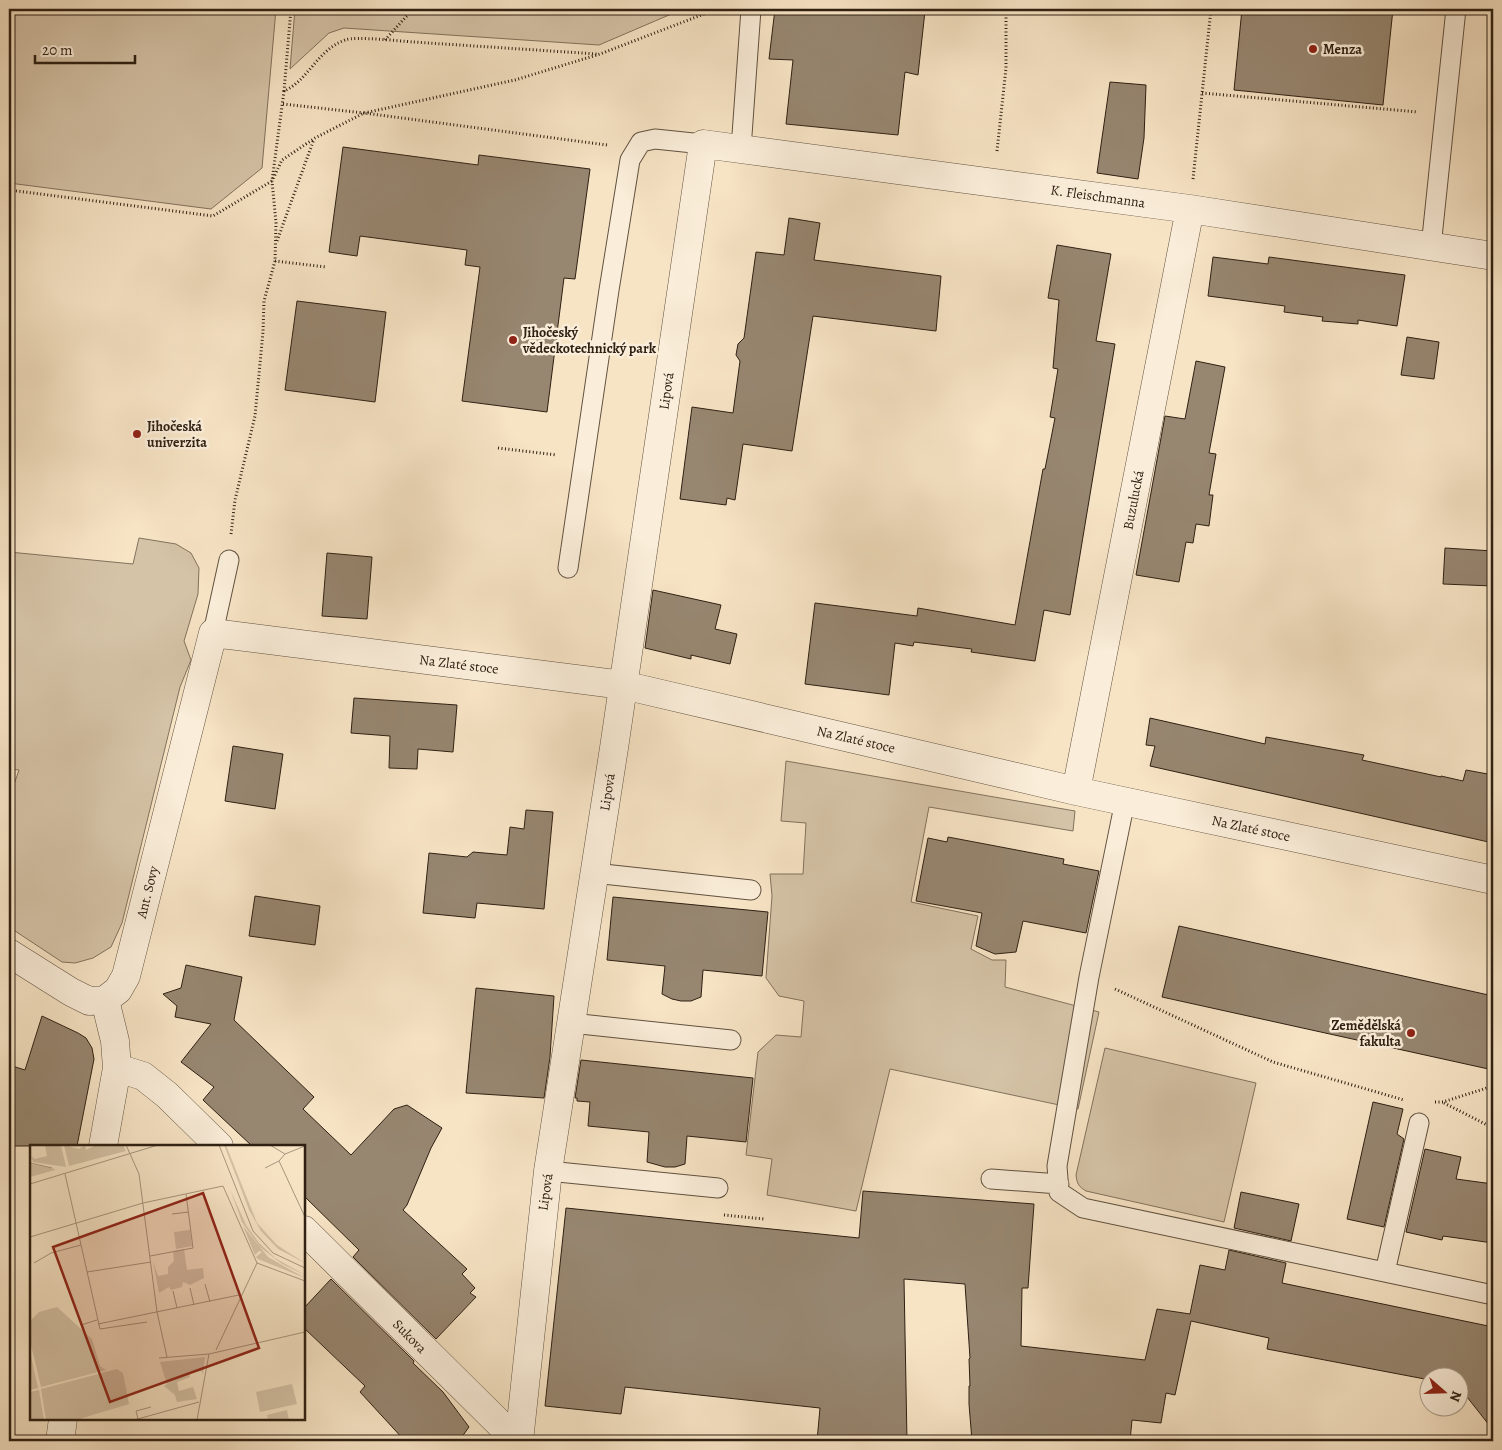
<svg xmlns="http://www.w3.org/2000/svg" width="1502" height="1450" font-family="Alegreya,serif">
<style>
.green{fill:#d5c3a7;stroke:#82725d}
.building{fill:#978670;stroke:#2f2013}
.lines{fill:none;stroke-linecap:round;stroke-linejoin:round}
.service-casing{stroke:#615140;stroke-width:21}
.minor-casing{stroke:#615140;stroke-width:29}
.path{stroke:#2f2013;stroke-width:3;stroke-dasharray:1 2.5;stroke-linecap:butt}
.service{stroke:#faedd9;stroke-width:19}
.minor{stroke:#faedd9;stroke-width:28}
.poi-dot{fill:#8f2418;stroke:#faedd9;stroke-width:2}
.labels{text-anchor:middle;stroke-width:5;stroke-linejoin:round;paint-order:stroke}
.poi-label{font-size:14px;font-weight:bold;fill:#2f2013;stroke:#faedd9;text-anchor:start}
.street-label{font-size:14px;fill:#2f2013;stroke:#faedd9}
.inset-road{fill:none;stroke:#a7967e;stroke-width:1}
.view{fill:#8f2418;fill-opacity:0.15;stroke:#8f2418;stroke-width:2.5}
.inset-edge{fill:none;stroke:#2f2013;stroke-width:2.5}
</style>
<rect width="100%" height="100%" fill="#f7e4c5"/>
<filter id="stains"><feTurbulence type="fractalNoise" baseFrequency=".004" numOctaves="4"/><feColorMatrix values="0 0 0 0 .2 0 0 0 0 .09 0 0 0 0 .02 0 0 0 .5 -.17"/></filter>
<radialGradient id="worn" r=".72"><stop offset=".6" stop-color="#630" stop-opacity="0"/><stop offset="1" stop-color="#630" stop-opacity=".3"/></radialGradient>
<path class="green" d="M 9,9 L 276,9 L 262,168 L 211,209 L 9,183 Z
M 295,9 L 683,9 L 599,45 L 344,28 L 329,33 L 290,69 Z
M 139,538 L 176,544 L 191,553 L 199,568 L 198,594 L 184,641 L 191,660 L 180,687 L 122,923 L 111,947 L 93,958 L 75,963 L 62,962 L 9,927 L 9,799 L 19,770 L 9,769 L 9,552 L 133,564 Z
M 786,761 L 1075,811 L 1073,831 L 929,807 L 911,902 L 978,916 L 971,949 L 992,960 L 1006,960 L 1005,987 L 1099,1012 L 1078,1109 L 890,1069 L 856,1211 L 767,1195 L 772,1159 L 746,1155 L 758,1052 L 776,1035 L 801,1037 L 804,1001 L 779,996 L 766,978 L 772,896 L 770,874 L 803,874 L 806,823 L 781,821 Z
M 1105,1048 L 1256,1083 L 1224,1222 L 1086,1191 C 1079,1187 1077,1184 1076,1175 Z"/>
<path class="building" d="M 775,9 L 901,9 L 925,11 L 918,75 L 905,72 L 898,135 L 786,124 L 793,60 L 769,59 Z
M 1242,9 L 1393,9 L 1383,105 L 1234,90 Z
M 1110,82 L 1146,85 L 1144,138 L 1138,179 L 1097,173 Z
M 343,147 L 478,165 L 479,155 L 590,169 L 575,279 L 564,278 L 547,412 L 462,401 L 480,267 L 465,265 L 467,250 L 360,236 L 357,256 L 329,252 Z
M 789,218 L 820,223 L 814,260 L 941,276 L 936,331 L 813,316 L 792,451 L 743,444 L 735,500 L 727,498 L 726,505 L 680,499 L 692,407 L 733,413 L 740,361 L 736,355 L 738,344 L 744,338 L 756,252 L 784,255 Z
M 1057,245 L 1111,254 L 1096,341 L 1115,344 L 1070,615 L 1044,610 L 1035,661 L 971,652 L 972,649 L 914,642 L 913,646 L 895,643 L 889,695 L 805,684 L 815,603 L 917,616 L 918,608 L 1015,625 L 1043,469 L 1045,469 L 1055,418 L 1050,417 L 1058,369 L 1053,368 L 1059,300 L 1048,298 Z
M 1213,257 L 1268,264 L 1269,257 L 1405,275 L 1397,326 L 1358,320 L 1358,324 L 1322,321 L 1323,317 L 1284,312 L 1285,306 L 1208,296 Z
M 297,301 L 386,312 L 375,402 L 285,390 Z
M 1407,337 L 1439,342 L 1434,379 L 1401,375 Z
M 1196,361 L 1225,367 L 1209,453 L 1216,454 L 1209,495 L 1213,495 L 1209,526 L 1196,524 L 1193,543 L 1186,542 L 1179,582 L 1136,575 L 1165,416 L 1185,419 Z
M 1445,548 L 1493,551 L 1493,586 L 1443,584 Z
M 327,553 L 372,557 L 367,619 L 322,616 Z
M 653,590 L 721,605 L 715,629 L 737,634 L 730,664 L 691,655 L 691,659 L 645,648 Z
M 354,698 L 457,705 L 453,752 L 418,749 L 417,769 L 389,768 L 390,736 L 351,733 Z
M 1150,718 L 1265,744 L 1266,737 L 1364,755 L 1362,760 L 1441,777 L 1441,776 L 1463,781 L 1466,770 L 1493,775 L 1493,843 L 1150,766 L 1155,746 L 1146,745 Z
M 233,746 L 283,754 L 275,809 L 225,801 Z
M 526,810 L 553,812 L 544,909 L 477,903 L 475,918 L 423,913 L 429,853 L 467,857 L 473,852 L 507,855 L 510,827 L 524,829 Z
M 948,837 L 1064,859 L 1063,864 L 1099,871 L 1086,933 L 1023,921 L 1016,952 L 995,954 L 976,946 L 982,913 L 916,901 L 928,838 L 947,842 Z
M 255,896 L 320,906 L 315,945 L 249,936 Z
M 613,897 L 768,912 L 762,976 L 703,970 L 701,997 L 691,1001 L 681,1001 L 672,999 L 662,994 L 665,966 L 607,960 Z
M 1179,926 L 1493,996 L 1493,1070 L 1162,997 Z
M 186,965 L 242,977 L 234,1020 L 314,1097 L 303,1109 L 351,1155 L 394,1109 L 407,1105 L 442,1128 L 431,1148 L 407,1205 L 403,1210 L 467,1269 L 462,1274 L 475,1288 L 470,1293 L 476,1297 L 436,1339 L 353,1257 L 359,1250 L 304,1196 L 304,1146 L 252,1146 L 203,1100 L 214,1087 L 181,1062 L 211,1024 L 175,1017 L 177,1006 L 163,994 L 181,988 Z
M 476,988 L 554,996 L 550,1057 L 544,1098 L 466,1093 Z
M 42,1016 L 78,1033 L 86,1038 L 92,1048 L 94,1059 L 77,1146 L 9,1146 L 9,1065 L 25,1070 Z
M 581,1060 L 753,1078 L 746,1142 L 687,1136 L 685,1164 L 675,1167 L 665,1167 L 647,1162 L 649,1132 L 588,1126 L 590,1102 L 577,1101 L 577,1098 L 575,1098 Z
M 1373,1102 L 1403,1109 L 1397,1134 L 1404,1139 L 1384,1227 L 1347,1219 Z
M 1425,1149 L 1461,1157 L 1456,1179 L 1493,1184 L 1493,1243 L 1443,1236 L 1442,1240 L 1406,1232 Z
M 863,1191 L 1034,1204 L 1028,1288 L 1022,1288 L 1021,1346 L 1145,1360 L 1157,1309 L 1190,1314 L 1200,1265 L 1225,1270 L 1229,1250 L 1286,1263 L 1282,1283 L 1493,1327 L 1493,1430 L 1460,1388 L 1460,1378 L 1430,1378 L 1430,1380 L 1267,1349 L 1269,1338 L 1191,1321 L 1175,1395 L 1166,1393 L 1161,1423 L 1132,1420 L 1130,1441 L 972,1441 L 969,1404 L 969,1386 L 970,1386 L 969,1359 L 970,1358 L 965,1284 L 904,1279 L 907,1441 L 817,1441 L 820,1408 L 625,1387 L 621,1414 L 545,1406 L 566,1208 L 859,1238 Z
M 1241,1192 L 1299,1204 L 1291,1241 L 1234,1228 Z
M 331,1279 L 414,1361 L 413,1363 L 443,1392 L 469,1427 L 459,1441 L 405,1441 L 360,1392 L 365,1386 L 304,1328 L 304,1308 Z"/>
<g class="lines">
<defs>
<path id="service" d="M 741,149 L 751,9
M 1431,247 L 1456,9
M 568,568 L 609,290 L 630,160 L 641,142 L 655,139 L 703,144
M 213,633 L 229,560
M 1125,801 L 1089,977 L 1057,1166 L 1059,1192 L 1083,1208 L 1493,1295
M 594,873 L 751,890
M 571,1023 L 731,1040
M 548,1171 L 718,1188
M 991,1179 L 1059,1184
M 1385,1272 L 1419,1123"/>
<path id="minor" d="M 1076,791 L 1190,209
M 9,953 L 71,992 L 89,1001 L 105,1000
M 105,1000 L 118,990 L 126,976 L 213,633 L 623,685 L 1076,791 L 1493,880
M 117,1068 L 143,1076 L 167,1095 L 219,1146
M 103,1146 L 117,1068 L 115,1041 L 105,1000
M 304,1230 L 517,1441
M 60,1441 L 63,1419
M 519,1441 L 548,1171 L 614,748 L 703,144 L 1190,209 L 1493,256"/>
</defs>
<use href="#service" class="service-casing"/>
<use href="#minor" class="minor-casing"/>
<path class="path" d="M 385,40 L 413,9
M 284,91 L 291,9
M 1202,93 L 1418,112
M 283,104 L 364,113 L 607,145
M 997,151 L 1006,68 L 1006,9
M 1193,179 L 1211,9
M 9,190 L 213,216 L 272,181 L 284,91 C 308,81 317,50 345,40 C 356,36 399,41 413,42 C 475,46 536,50 597,54
M 277,241 L 314,139
M 275,261 L 326,267
M 498,448 L 557,455
M 231,534 L 235,500 L 255,416 L 263,332 L 264,301 L 275,261 L 276,223 L 272,181 L 282,160 L 315,138 L 364,113 L 515,80 L 600,54 L 717,9
M 1115,989 L 1273,1062 L 1404,1100
M 1435,1102 L 1443,1102 L 1493,1086
M 1444,1103 L 1493,1128
M 724,1215 L 764,1219"/>
<use href="#service" class="service"/>
<use href="#minor" class="minor"/>
</g>
<g class="poi-dot">
<circle cx="1313" cy="49" r="5"/>
<circle cx="513" cy="340" r="5"/>
<circle cx="137" cy="434" r="5"/>
<circle cx="1411" cy="1033" r="5"/>
</g>
<g class="labels">
<g class="poi-label">
<text x="1323" y="54">Menza</text>
<text x="523" y="337">Jihočeský<tspan x="523" dy="16">vědeckotechnický park</tspan></text>
<text x="147" y="431">Jihočeská<tspan x="147" dy="16">univerzita</tspan></text>
<text x="1401" y="1030" text-anchor="end">Zemědělská<tspan x="1401" dy="16">fakulta</tspan></text>
</g>
<g class="street-label">
<text transform="translate(1098 196) rotate(8)" y="5">K. Fleischmanna</text>
<text transform="translate(666 391) rotate(-82)" y="5">Lipová</text>
<text transform="translate(1133 500) rotate(-79)" y="5">Buzulucká</text>
<text transform="translate(459 664) rotate(7)" y="5">Na Zlaté stoce</text>
<text transform="translate(856 739) rotate(13)" y="5">Na Zlaté stoce</text>
<text transform="translate(607 792) rotate(-81)" y="5">Lipová</text>
<text transform="translate(1251 828) rotate(12)" y="5">Na Zlaté stoce</text>
<text transform="translate(147 892) rotate(-76)" y="5">Ant. Sovy</text>
<text transform="translate(545 1192) rotate(-82)" y="5">Lipová</text>
<text transform="translate(410 1336) rotate(45)" y="5">Sukova</text>
</g>
</g>
<g transform="translate(30 1145)">
<rect width="275" height="275" fill="#f7e4c5"/>
<path d="M 15,0 L 31,0 L 36,22 L 3,17 L 1,11 L 5,14 L 17,11 ZM 34,0 L 49,4 L 55,0 L 56,5 L 66,0 L 93,0 L 96,6 L 39,21 ZM 194,0 L 196,0 L 227,78 L 247,100 L 275,118 L 248,104 L 231,86 L 219,65 ZM 0,19 L 25,24 L 25,25 L 0,32 ZM 200,44 L 216,80 L 229,98 L 245,113 L 275,130 L 252,119 L 230,102 L 212,77 ZM 213,81 L 238,112 L 275,133 L 228,114 L 226,112 L 232,107 L 229,106 L 225,110 ZM 160,85 L 162,101 L 146,104 L 144,87 ZM 154,104 L 157,125 L 173,123 L 174,133 L 160,140 L 153,137 L 152,142 L 141,145 L 139,142 L 129,148 L 123,116 L 128,131 L 138,129 L 138,122 L 144,116 L 143,106 ZM 27,162 L 62,194 L 70,221 L 76,225 L 11,242 L 0,196 L 0,176 L 9,167 ZM 0,206 L 8,243 L 0,245 ZM 175,212 L 173,229 L 171,226 L 159,227 L 160,232 L 147,237 L 149,246 L 163,242 L 167,254 L 147,257 L 145,250 L 134,241 L 137,239 L 130,217 ZM 87,224 L 93,228 L 99,259 L 46,275 L 16,275 L 11,244 ZM 262,239 L 267,259 L 230,267 L 226,247 ZM 9,245 L 14,275 L 0,275 L 0,247 ZM 257,265 L 259,275 L 238,275 L 237,270 Z" fill="#d5c3a7"/>
<path class="inset-road" d="M 96,0 L 109,29 L 127,167 L 137,212M 189,0 L 223,86 L 243,108 L 275,123M 240,0 L 255,9M 275,1 L 255,9 L 249,16 L 275,72M 0,18 L 22,23M 235,23 L 249,16M 35,29 L 70,184 L 117,177M 0,39 L 128,0M 142,69 L 159,67M 0,92 L 113,58 L 193,41 L 227,118 L 275,136M 120,111 L 163,103 L 156,49M 4,118 L 21,108 L 51,100M 57,127 L 121,117M 175,139 L 180,157M 160,143 L 164,160M 143,146 L 147,163M 68,179 L 209,150M 51,180 L 67,175M 186,205 L 227,118M 129,213 L 179,209 L 275,187M 108,274 L 106,266 L 121,262M 104,275 L 169,257M 167,275 L 179,209"/>
<path class="view" d="M 173,48 L 229,203 L 80,257 L 23,102 Z"/>
<rect width="275" height="275" class="inset-edge"/>
</g>
<rect width="1502" height="1450" fill="none" stroke="#f7e4c5" stroke-width="30"/>
<rect x="10" y="10" width="1482" height="1430" fill="none" stroke="#2f2013" stroke-width="2.5"/>
<rect x="15" y="15" width="1472" height="1420" fill="none" stroke="#2f2013"/>
<g transform="translate(1444 1392) rotate(110)"><circle r="24" fill="#faedd9" stroke="#a99b8a"/>
<path d="M0-4L9 19L0 12L-9 19Z" fill="#8f2418"/>
<text y="-8" font-size="14" font-weight="bold" text-anchor="middle" fill="#2f2013">N</text>
</g>
<path d="M35 55v8h100v-8" fill="none" stroke="#2f2013" stroke-width="2.5"/>
<text x="42" y="55" font-size="15" fill="#2f2013" stroke="#faedd9" stroke-width="4" paint-order="stroke">20 m</text>
<rect width="100%" height="100%" filter="url(#stains)"/>
<rect width="100%" height="100%" fill="url(#worn)"/>
</svg>
